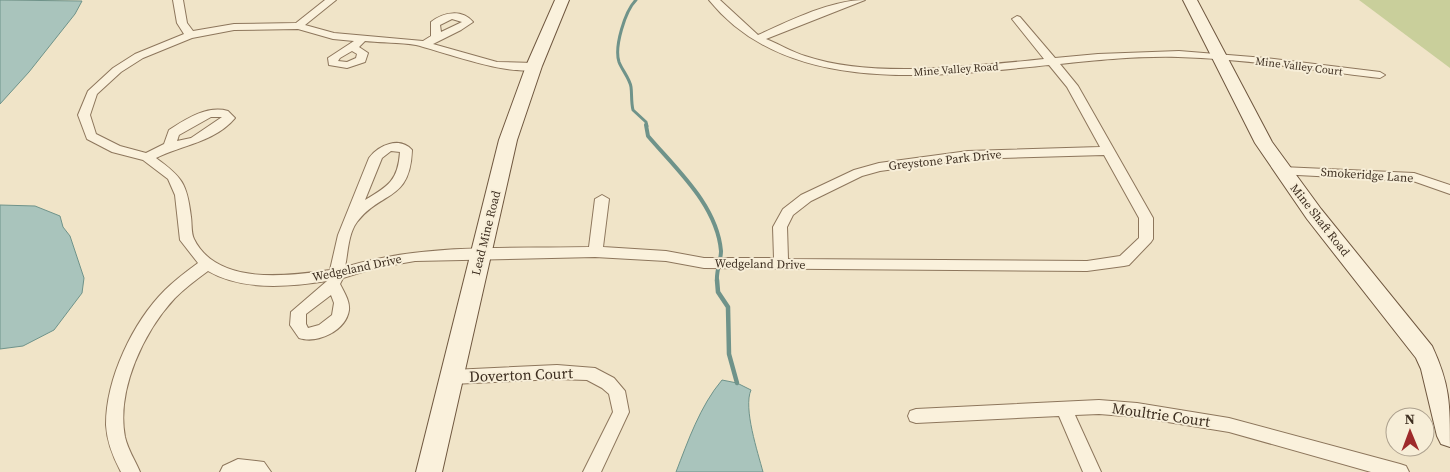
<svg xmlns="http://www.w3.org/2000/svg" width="1450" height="472" font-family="'Source Serif 4',serif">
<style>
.green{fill:#c9cf9b}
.water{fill:#a9c4bc;stroke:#6f938a}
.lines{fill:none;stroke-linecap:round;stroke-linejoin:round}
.stream-far2{stroke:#6f938a;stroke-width:3}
.stream-far1{stroke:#6f938a;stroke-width:4}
.stream{stroke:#6f938a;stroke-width:4.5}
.street-casing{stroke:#8d765c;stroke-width:2}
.secondary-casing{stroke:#6f573f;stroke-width:2}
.street{fill:#faf1dc;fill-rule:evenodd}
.secondary{fill:#faf1dc;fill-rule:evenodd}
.labels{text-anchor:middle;stroke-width:4;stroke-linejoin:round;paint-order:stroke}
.far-street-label{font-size:11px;fill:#3d2e20;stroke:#f7eed8}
.street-label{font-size:12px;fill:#3d2e20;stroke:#f7eed8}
.near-street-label{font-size:15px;fill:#3d2e20;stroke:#f7eed8}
</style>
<rect width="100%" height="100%" fill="#f0e4c8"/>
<path class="green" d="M 1359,0 L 1450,0 L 1450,68 Z"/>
<path class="water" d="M 0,0 L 82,1 L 75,14 L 29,72 L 0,104 Z
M 0,205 L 35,206 L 60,216 L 63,227 L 70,236 L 84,278 L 82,293 L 54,330 L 23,346 L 0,349 Z
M 722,380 L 737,383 L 751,390 C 743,408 758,453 763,472 L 676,472 C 688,441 700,406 722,380 Z"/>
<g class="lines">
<path class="stream-far2" d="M 636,0 C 625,11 614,47 619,62 C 622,70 630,79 631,87 C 632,94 631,102 633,110 L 646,122 L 647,126"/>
<path class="stream-far1" d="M 646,125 L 648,136 C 676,169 717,205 721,251 C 721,261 716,271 717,281"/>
<path class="stream" d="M 717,280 L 718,292 L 728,307 L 729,354 L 737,383"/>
<defs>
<path id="street" d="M 173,0 L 183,0 L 187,23 L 193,31 L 234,24 L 296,23 L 325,0 L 336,0 L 305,25 L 334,33 L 423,41 L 431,36 L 431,22 C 444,12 462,9 473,22 L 461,30 L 433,44 L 497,62 L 534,63 L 539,66 C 523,82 438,50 416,45 C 399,42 382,43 365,41 L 359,47 L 368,53 L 365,62 L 347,68 L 329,65 L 328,58 L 354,41 L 333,39 L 298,29 L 234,30 L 192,38 L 143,58 L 121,72 L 97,94 L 90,115 L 96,134 L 120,146 L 146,153 L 164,144 L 169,130 C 186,119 207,105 228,111 L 235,118 C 215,142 182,145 156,158 C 182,177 187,183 191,217 C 192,223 191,233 194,239 C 217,286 289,276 330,270 L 338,235 L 369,158 C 378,145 400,136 412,150 C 410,202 382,190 357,222 C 348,234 348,253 345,267 C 424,243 507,249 589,247 L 595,199 L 602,195 L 609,199 L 603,247 L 666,251 L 704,258 L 774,258 L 773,227 L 783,209 L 801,195 L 854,170 L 879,163 L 968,151 L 1100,147 L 1067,87 L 1049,65 C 938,76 788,98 709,0 L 720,0 L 758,35 C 789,21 831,0 865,0 L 766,39 C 779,44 792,52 805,56 C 873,79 973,66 1044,59 L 1012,19 L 1017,16 L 1020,17 L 1055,58 L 1098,54 L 1179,51 L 1265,58 L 1380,72 L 1385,75 L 1380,78 C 1313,70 1246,59 1178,57 C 1138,56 1099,60 1060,64 L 1078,86 L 1153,218 L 1153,239 L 1151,242 L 1129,265 L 1124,266 L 1087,271 L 704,268 L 666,261 L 595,257 L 415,261 L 375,268 L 343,278 L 340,284 C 344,292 350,301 349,310 C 346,331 317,344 299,338 L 290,325 L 291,312 L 327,281 C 289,287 242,291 208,271 C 197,279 185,288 175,298 C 144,331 116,390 125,437 C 128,450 135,460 140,472 L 121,472 C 113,457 107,442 106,425 C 106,378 133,322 165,290 C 175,280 187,271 198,263 L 180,240 L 175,195 L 168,179 L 143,160 L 112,152 L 87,139 L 78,115 L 88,91 L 113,68 L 135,54 L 184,34 L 177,23 ZM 452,19 L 462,22 L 441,32 L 440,25 ZM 352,51 L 357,54 L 356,58 L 347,62 L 338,61 L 340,58 ZM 211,117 L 222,117 L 191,138 L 177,141 L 179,135 ZM 391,151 L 400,152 C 398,180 389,186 365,200 L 382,158 ZM 1104,155 L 1139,218 L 1139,238 L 1120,256 L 1087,261 L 788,259 L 787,227 L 793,215 L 811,201 L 862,176 L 880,171 L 968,159 ZM 331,295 L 334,303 L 332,315 L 319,325 L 308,328 L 306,324 L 306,314 Z
M 1282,167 L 1414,173 L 1450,185 L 1450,194 L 1413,181 L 1278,174 L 1276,171 Z
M 557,365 L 595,368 L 614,378 L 625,391 L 629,412 L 601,472 L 583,472 L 613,412 L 609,394 L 602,388 L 587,380 L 557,379 L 452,384 L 446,382 L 444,377 L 446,372 L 452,370 Z
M 1099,400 L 1137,403 L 1229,418 L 1400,464 L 1406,466 L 1409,472 L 1371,472 L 1229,432 L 1137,417 L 1099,414 L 1075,415 L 1101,472 L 1083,472 L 1059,416 L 916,423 L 910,421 L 908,416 L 910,411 L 916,409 Z
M 238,459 L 264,462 L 271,472 L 220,472 L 223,466 Z"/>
<path id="secondary" d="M 555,0 L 569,0 L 542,66 L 517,140 L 442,472 L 416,472 L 499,140 L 526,66 Z
M 1183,0 L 1197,0 L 1272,142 L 1321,209 L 1432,346 C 1450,385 1450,403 1450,447 L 1441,444 L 1437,436 L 1421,369 L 1416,358 L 1307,219 L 1255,143 Z"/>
</defs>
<use href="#street" class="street-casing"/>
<use href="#secondary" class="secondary-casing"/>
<use href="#street" class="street"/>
<use href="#secondary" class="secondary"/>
</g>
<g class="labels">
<g class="far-street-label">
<text transform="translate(1299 66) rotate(7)" y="4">Mine Valley Court</text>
<text transform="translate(956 69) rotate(-4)" y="4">Mine Valley Road</text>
</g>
<g class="street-label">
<text transform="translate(945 160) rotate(-6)" y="4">Greystone Park Drive</text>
<text transform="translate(1367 175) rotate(4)" y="4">Smokeridge Lane</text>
<text transform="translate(1320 220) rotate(52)" y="4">Mine Shaft Road</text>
<text transform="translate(486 233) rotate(-76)" y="4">Lead Mine Road</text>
<text transform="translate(760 264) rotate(1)" y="4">Wedgeland Drive</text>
<text transform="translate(357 268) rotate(-12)" y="4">Wedgeland Drive</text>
</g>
<g class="near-street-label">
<text transform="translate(521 375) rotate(-2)" y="5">Doverton Court</text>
<text transform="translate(1161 415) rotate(8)" y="5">Moultrie Court</text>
</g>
</g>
<g transform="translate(1410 432) rotate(359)"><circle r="24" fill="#f7eed8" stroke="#ada18e"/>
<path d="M0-4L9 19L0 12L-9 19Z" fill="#9e2a2b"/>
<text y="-8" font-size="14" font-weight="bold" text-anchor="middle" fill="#3d2e20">N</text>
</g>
</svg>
